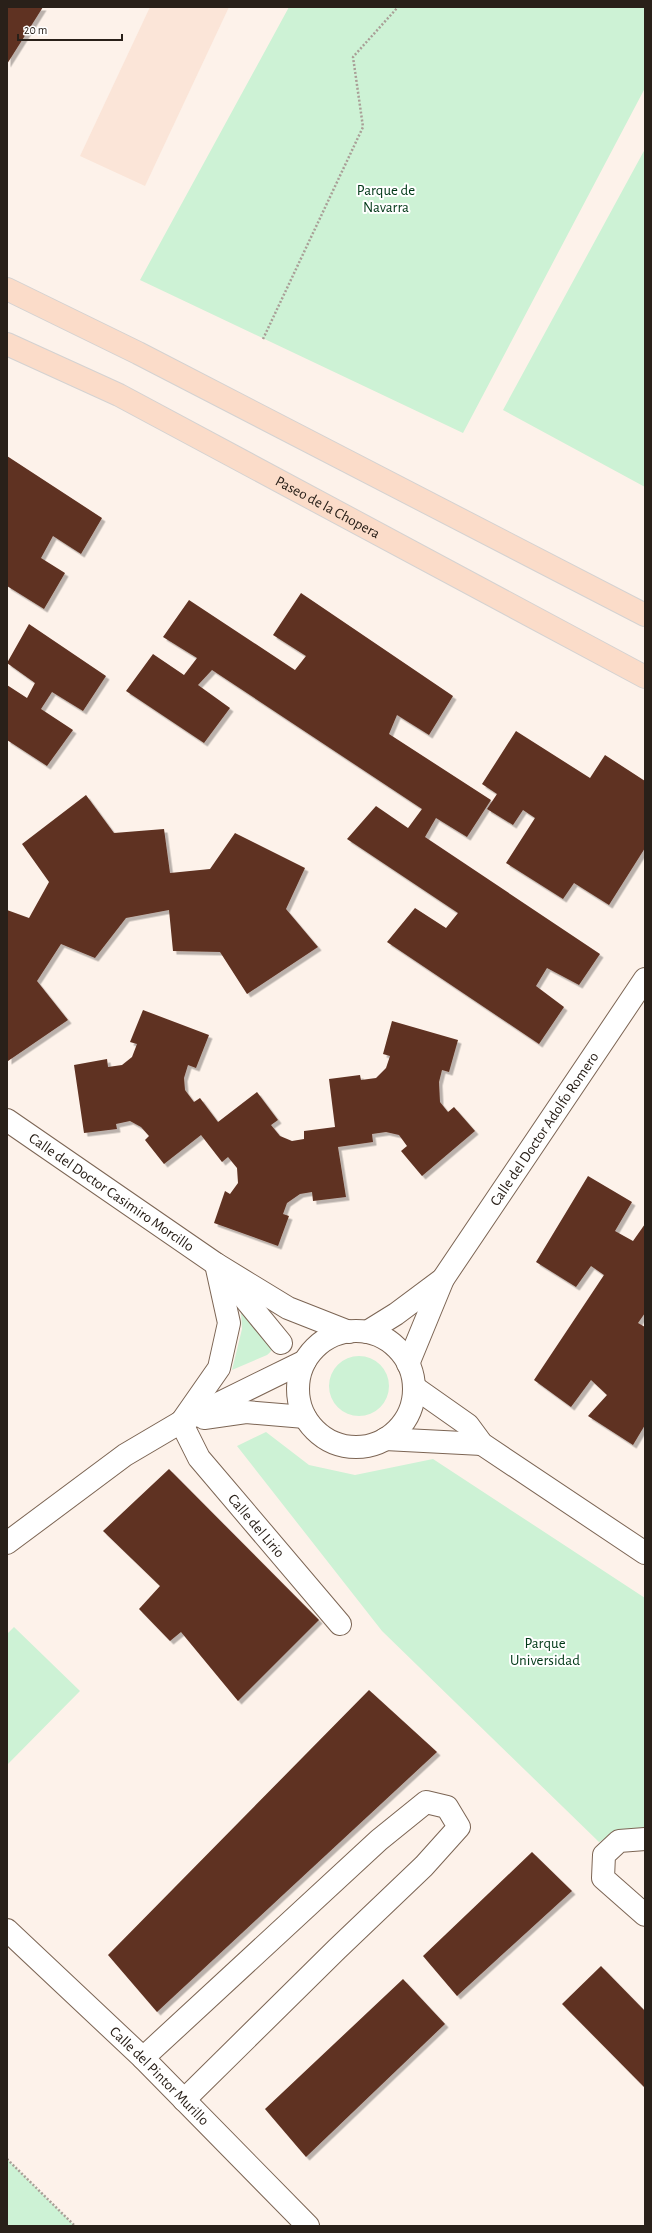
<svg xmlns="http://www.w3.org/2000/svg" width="652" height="2233" font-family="'Alegreya Sans',sans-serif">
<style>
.medical{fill:#fbe5d8}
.green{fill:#cdf2d5}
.building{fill:#5f3222;filter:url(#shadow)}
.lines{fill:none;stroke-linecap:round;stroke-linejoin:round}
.minor-casing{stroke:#7c6554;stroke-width:24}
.major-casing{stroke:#d4d2d1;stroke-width:24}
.path{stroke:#a99f97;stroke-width:2.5;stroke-dasharray:2 2;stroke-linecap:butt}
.minor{stroke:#fff;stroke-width:22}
.major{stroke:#fbdcc9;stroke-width:22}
.labels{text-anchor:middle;stroke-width:4;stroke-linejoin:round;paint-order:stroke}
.park-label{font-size:15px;fill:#003817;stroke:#fff}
.street-label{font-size:15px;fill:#292019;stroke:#fff}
</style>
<defs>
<filter id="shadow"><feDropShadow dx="3.5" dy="3.5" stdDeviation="0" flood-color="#0004"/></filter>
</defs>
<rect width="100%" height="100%" fill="#fdf2ea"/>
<path class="medical" d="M 150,7 L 229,7 L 145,186 L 80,156 Z"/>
<path class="green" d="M 289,7 L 645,7 L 645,88 L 463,433 L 140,280 Z
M 645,149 L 645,487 L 503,410 Z
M 241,1312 L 269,1329 C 272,1339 277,1348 267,1355 L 232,1370 L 242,1329 Z
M329 1386a30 30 0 1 1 60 0a30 30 0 1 1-60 0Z
M 266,1432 L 309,1465 L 355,1475 L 433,1459 L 645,1598 L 645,1830 L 619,1831 L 599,1842 L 382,1631 L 237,1446 Z
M 14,1627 L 80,1691 L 7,1765 L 7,1634 Z
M 7,2159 L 75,2226 L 7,2226 Z"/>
<path class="building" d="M 7,7 L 43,7 L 7,64 Z
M 7,456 L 102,518 L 81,554 L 53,536 L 41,558 L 65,573 L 44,609 L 7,586 Z
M 301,593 L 453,696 L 429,735 L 397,715 L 389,734 L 491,800 L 467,837 L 436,818 L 425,837 L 600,954 L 579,985 L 547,968 L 536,986 L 564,1007 L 539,1044 L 387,942 L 415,908 L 446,928 L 458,913 L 347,839 L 376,806 L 408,828 L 422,809 L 212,670 L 198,685 L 230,708 L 204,743 L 126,691 L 153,654 L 184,675 L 197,658 L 163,637 L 189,600 L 295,670 L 306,656 L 273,635 Z
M 29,624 L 106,676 L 83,711 L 52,692 L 41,709 L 73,730 L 47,766 L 7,740 L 7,685 L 27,698 L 35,683 L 7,663 Z
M 516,731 L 590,778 L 605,755 L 645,781 L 645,848 L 609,905 L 574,883 L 563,899 L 506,863 L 535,818 L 523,810 L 513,825 L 487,809 L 497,794 L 482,784 Z
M 86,795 L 114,833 L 164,829 L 170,873 L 210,869 L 235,833 L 305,868 L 286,909 L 318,947 L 247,994 L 220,952 L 173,951 L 169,910 L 126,918 L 95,958 L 61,944 L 37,981 L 68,1020 L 8,1061 L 7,910 L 29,918 L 49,882 L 22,844 Z
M 143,1010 L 209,1035 L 196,1068 L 188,1065 L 184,1078 L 185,1090 L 194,1102 L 200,1098 L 218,1122 L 257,1092 L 278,1120 L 271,1125 L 280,1136 L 292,1141 L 304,1139 L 304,1131 L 335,1127 L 329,1079 L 360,1075 L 361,1080 L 376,1078 L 386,1068 L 390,1056 L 383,1054 L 392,1021 L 458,1040 L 449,1072 L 442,1070 L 439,1082 L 440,1102 L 448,1112 L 454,1107 L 475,1131 L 422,1176 L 401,1151 L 407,1146 L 399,1135 L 386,1132 L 372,1134 L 373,1142 L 338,1147 L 346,1197 L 313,1201 L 312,1192 L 300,1194 L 287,1203 L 283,1214 L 289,1216 L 278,1246 L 214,1223 L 225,1191 L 230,1194 L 238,1183 L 237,1168 L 228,1157 L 222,1162 L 201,1135 L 164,1164 L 145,1140 L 149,1136 L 141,1127 L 130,1121 L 116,1124 L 117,1129 L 84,1133 L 74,1065 L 107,1059 L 108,1067 L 122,1065 L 132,1057 L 137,1044 L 130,1042 Z
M 588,1176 L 632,1202 L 615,1231 L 633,1241 L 645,1224 L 645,1313 L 638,1323 L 645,1327 L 645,1425 L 633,1445 L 588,1416 L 607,1395 L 591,1380 L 571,1407 L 534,1380 L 604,1275 L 591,1266 L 576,1287 L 536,1262 Z
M 169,1469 L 319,1620 L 238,1701 L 181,1632 L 170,1641 L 139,1609 L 160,1586 L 103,1531 Z
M 369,1690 L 437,1752 L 157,2012 L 108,1955 Z
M 532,1852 L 572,1891 L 457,1996 L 423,1956 Z
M 601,1966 L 645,2011 L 645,2088 L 562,2004 Z
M 403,1979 L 445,2024 L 306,2157 L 265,2109 Z"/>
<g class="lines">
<defs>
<g id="minor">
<path id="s1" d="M 7,1120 L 216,1264 L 288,1308 L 349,1332"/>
<path d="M 227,1277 L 281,1343"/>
<circle cx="356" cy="1389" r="58"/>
<path d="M 367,1332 L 396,1314 L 443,1279"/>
<path id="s2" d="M 408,1364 L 443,1279 L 645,979"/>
<path d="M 414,1387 L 468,1425 L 482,1444 L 645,1553"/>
<path d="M 204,1418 L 246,1412 L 305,1417"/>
<path d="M 182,1421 L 219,1368 L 229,1323 L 216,1264"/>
<path id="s3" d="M 181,1422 L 199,1458 L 340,1624"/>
<path d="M 385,1439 L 482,1444"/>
<path d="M 7,1543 L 125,1455 L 181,1422 L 305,1361"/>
<path d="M 645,1839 L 619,1841 L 604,1855 L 603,1878 L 645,1915"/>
<path id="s4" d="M 7,1930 L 143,2058 L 308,2226"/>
<path d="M 143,2058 L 379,1840 L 426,1802 L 447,1807 L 459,1827 L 424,1866 L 337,1949 L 184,2100"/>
</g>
<g id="major">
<path d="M 7,289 L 138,353 L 645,615"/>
<path id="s5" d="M 7,344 L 119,395 L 645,677"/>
</g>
</defs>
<use href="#minor" class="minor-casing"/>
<use href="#major" class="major-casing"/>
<path class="path" d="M 263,339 L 363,127 L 353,57 L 398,7
M 7,2159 L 75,2226"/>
<use href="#minor" class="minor"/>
<use href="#major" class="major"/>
</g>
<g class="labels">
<g class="park-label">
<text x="386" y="195">Parque de<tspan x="386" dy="17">Navarra</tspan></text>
<text x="545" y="1648">Parque<tspan x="545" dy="17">Universidad</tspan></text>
</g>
<g class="street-label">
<text dy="5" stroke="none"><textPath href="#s5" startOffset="360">Paseo de la Chopera</textPath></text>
<text dy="5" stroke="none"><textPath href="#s2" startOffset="273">Calle del Doctor Adolfo Romero</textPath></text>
<text dy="5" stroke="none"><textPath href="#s1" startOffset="127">Calle del Doctor Casimiro Morcillo</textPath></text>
<text dy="5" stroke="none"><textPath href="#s3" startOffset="129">Calle del Lirio</textPath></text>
<text dy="5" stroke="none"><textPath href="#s4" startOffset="211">Calle del Pintor Murillo</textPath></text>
</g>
</g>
<rect width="652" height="2233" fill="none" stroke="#292019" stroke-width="16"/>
<path d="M18 34v6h104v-6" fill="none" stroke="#292019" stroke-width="2"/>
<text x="24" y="34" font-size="12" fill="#292019" stroke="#ffffff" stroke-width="3" paint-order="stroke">20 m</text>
</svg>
